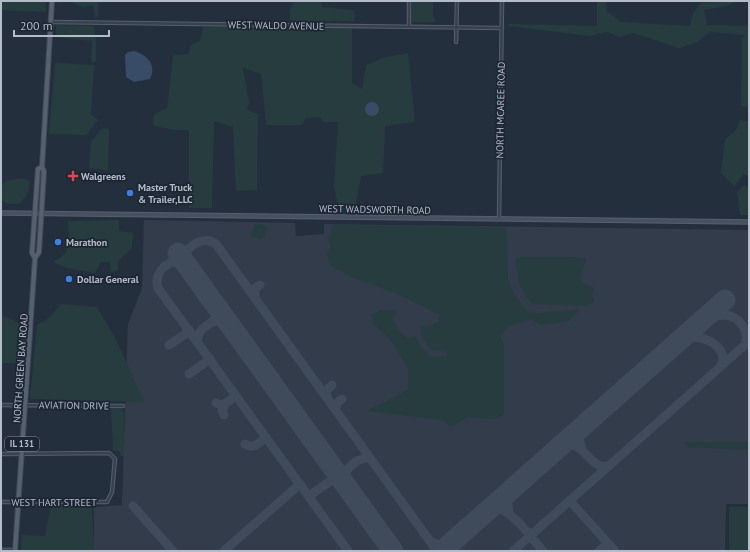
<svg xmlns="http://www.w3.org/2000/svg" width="750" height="552" font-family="'PT Sans',sans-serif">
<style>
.airport{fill:#323c4b}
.green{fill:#263c3f}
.water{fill:#394c67}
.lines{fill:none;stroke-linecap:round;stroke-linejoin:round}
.taxiway{stroke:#3f4a5a;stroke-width:9}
.runway{stroke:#3f4a5a;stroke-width:21}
.street-casing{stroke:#565f6c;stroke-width:4.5}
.secondary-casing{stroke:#565f6c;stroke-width:5.5}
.primary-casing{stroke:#414a57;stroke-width:6}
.street{stroke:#38414e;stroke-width:2.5}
.secondary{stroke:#465061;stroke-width:3.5}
.primary{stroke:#56606e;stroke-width:4}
.health-dot{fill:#e0444e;stroke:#1d2633;stroke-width:1.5}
.shop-dot{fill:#3f7fe0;stroke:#1d2633;stroke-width:1.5}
.labels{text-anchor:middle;stroke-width:3.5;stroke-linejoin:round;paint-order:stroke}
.shield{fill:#1d2633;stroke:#878f9c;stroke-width:1}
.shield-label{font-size:9px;font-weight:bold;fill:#b4bcc9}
.street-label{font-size:10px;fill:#b4bcc9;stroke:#1d2633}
.poi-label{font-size:10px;font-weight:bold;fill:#b4bcc9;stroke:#1d2633;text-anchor:start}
</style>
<rect width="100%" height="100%" fill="#242f3e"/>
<path class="airport" d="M 144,220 L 295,223 L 296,236 L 324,234 L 324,224 L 749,230 L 749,504 L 726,504 L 725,551 L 94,551 L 94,507 L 122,505 L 128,324 L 142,288 Z"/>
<path class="green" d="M 1,1 L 46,1 L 46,12 L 1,10 Z
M 58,1 L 98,1 L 98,17 L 95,17 L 93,5 L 83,7 L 69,1 L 58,3 Z
M 299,1 L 320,1 L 322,7 L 354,10 L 355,21 L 290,21 L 290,10 L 293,3 Z
M 412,1 L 433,1 L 433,15 L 436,22 L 412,22 Z
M 597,1 L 606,1 L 607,11 L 621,22 L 690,26 L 693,13 L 701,3 L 737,1 L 727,6 L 704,10 L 707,25 L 749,26 L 749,107 L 741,106 L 742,39 L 745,35 L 709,32 L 698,42 L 679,48 L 633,33 L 620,37 L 606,32 L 590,36 L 509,26 L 508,24 L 597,26 Z
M 56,25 L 94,26 L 96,39 L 96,62 L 91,62 L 92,41 L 56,37 Z
M 352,26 L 352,83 L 362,89 L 366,65 L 385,57 L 408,53 L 415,122 L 385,126 L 383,173 L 361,176 L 355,209 L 338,207 L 334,185 L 338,122 L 324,122 L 319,117 L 306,118 L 302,125 L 266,125 L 261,74 L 243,68 L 249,102 L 247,110 L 258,114 L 257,190 L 236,191 L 233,127 L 214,121 L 212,208 L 189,208 L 189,130 L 177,130 L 153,126 L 154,114 L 167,108 L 173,55 L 188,54 L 191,45 L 200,41 L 203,27 Z
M 55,63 L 94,65 L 91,114 L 98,120 L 86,135 L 49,134 Z
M 740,120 L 749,122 L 749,177 L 744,174 L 734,186 L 721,173 L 725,139 L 737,129 Z
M 102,128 L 109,129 L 108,171 L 89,168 L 91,142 Z
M 23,178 L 30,181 L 28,193 L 20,204 L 8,204 L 1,200 L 1,187 L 5,181 Z
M 744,185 L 749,188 L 749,215 L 740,215 L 737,192 Z
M 119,220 L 119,231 L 133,233 L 132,248 L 118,261 L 118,270 L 111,272 L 110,262 L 101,262 L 95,273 L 67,268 L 53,262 C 74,251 68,242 68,221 Z
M 262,224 L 268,228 L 262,239 L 250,236 L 255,225 Z
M 333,225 L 506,228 L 508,279 L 515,295 L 527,311 L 537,313 L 580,309 L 569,321 L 540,325 L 532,319 L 508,326 L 500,336 L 504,345 L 504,414 L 496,419 L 468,417 L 451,427 L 443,420 L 367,411 L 408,390 L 408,368 L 390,339 L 374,324 L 371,315 L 381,310 L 396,311 L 393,319 L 398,330 L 407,338 L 415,336 L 421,348 L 428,353 L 429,357 L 446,356 L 446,351 L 431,350 C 425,342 421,337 420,327 L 438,323 L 440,315 L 393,292 L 356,279 L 331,266 L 327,254 L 331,246 L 328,240 Z
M 520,257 L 573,257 L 586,259 L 580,279 L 583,284 L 594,288 L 592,294 L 594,302 L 583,306 L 533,304 C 518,290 519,279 515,260 Z
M 61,304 L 97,307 L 117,341 L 144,402 L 30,399 L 37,325 L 49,318 Z
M 1,315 L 24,325 L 22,363 L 1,363 Z
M 111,409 L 121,409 L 124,413 L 124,456 L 121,456 L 120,452 L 113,450 Z
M 684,442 L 749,442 L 749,450 L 687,447 Z
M 51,504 L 92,505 L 94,551 L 21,551 L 22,535 L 45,536 Z
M 729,507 L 749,507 L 749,551 L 729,551 Z"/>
<path class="water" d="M 134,51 C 147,55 157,64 150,79 L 134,82 L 126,77 L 125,55 L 128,52 Z
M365 109a7 7 0 1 1 14 0a7 7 0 1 1-14 0Z"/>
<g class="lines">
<path class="taxiway" d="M 186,265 L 184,260 L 185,253 C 193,243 205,236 216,244 L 437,551
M 186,265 L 176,261 C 163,264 154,275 158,288 L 348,551
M 255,298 L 255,288 L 260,285
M 213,322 L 219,320 L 228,322
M 198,343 C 194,330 213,322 222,315
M 169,345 L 190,331
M 675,345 C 680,342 684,339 689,338 C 705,334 731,349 720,367
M 189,374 L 210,359
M 327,397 L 326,391 L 332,385
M 216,403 L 223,405 L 236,396
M 336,410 L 336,404 L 342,399
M 224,415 L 222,410 L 225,404
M 245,444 C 253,450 259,443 266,437
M 582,449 L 579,439 L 584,425
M 556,450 C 584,429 589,477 611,464
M 332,467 L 339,471 L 346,470
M 345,485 C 340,470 361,453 372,460
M 309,496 L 338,476
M 570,501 L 615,551
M 133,506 L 173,551
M 509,513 L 507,498 L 514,488
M 479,519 C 483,515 488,510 494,509 C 510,506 533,540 543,551
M 430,541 L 439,545 L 452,542
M 224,551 L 300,484
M 513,551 L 745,345 C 750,332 740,316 725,315 C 719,315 712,317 706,318
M 599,551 L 608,543"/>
<path class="runway" d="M 178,253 L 393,551
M 442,551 L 725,300"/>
<defs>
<path id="street" d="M 51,22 L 502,28
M 409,27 L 409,1
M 456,42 L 457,1
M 499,219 L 502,1
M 1,405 L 123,406
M 1,454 L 109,453 L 115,459 L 112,492 L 107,502 L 1,502
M 1,550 L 15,550"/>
<path id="secondary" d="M 1,213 L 749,222"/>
<path id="primary" d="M 35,258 L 32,253 L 38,169 L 42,167
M 15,551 L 35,258 L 39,252 L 44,171 L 42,167 L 52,1"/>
</defs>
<use href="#street" class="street-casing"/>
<use href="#secondary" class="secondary-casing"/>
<use href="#primary" class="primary-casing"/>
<use href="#street" class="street"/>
<use href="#secondary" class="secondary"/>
<use href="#primary" class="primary"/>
</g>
<path class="health-dot" d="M71 170h4v4h4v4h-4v4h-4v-4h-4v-4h4z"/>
<g class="shop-dot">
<circle cx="130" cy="193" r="4"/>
<circle cx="58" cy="242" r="4"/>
<circle cx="69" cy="279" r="4"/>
</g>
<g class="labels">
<rect class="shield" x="5" y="437" width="34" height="14" rx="3"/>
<g class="shield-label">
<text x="22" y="447">IL 131</text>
</g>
<g class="street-label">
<text transform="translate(276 25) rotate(1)" y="4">WEST WALDO AVENUE</text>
<text transform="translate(500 110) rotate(-89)" y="4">NORTH MCAREE ROAD</text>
<text transform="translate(375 209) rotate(1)" y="4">WEST WADSWORTH ROAD</text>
<text transform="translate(20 368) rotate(-86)" y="4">NORTH GREEN BAY ROAD</text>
<text transform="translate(74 405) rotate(1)" y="4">AVIATION DRIVE</text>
<text x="54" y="506">WEST HART STREET</text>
</g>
<g class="poi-label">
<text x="81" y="180">Walgreens</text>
<text x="138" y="191">Master Truck<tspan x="138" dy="12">&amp; Trailer,LLC</tspan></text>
<text x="66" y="246">Marathon</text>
<text x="77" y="283">Dollar General</text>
</g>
</g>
<rect width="750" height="552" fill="none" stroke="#b4bcc9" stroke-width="4"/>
<path d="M14 30v6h95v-6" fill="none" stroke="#b4bcc9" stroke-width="2"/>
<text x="20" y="30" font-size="12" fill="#b4bcc9" stroke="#1d2633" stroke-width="3" paint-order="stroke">200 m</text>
</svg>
